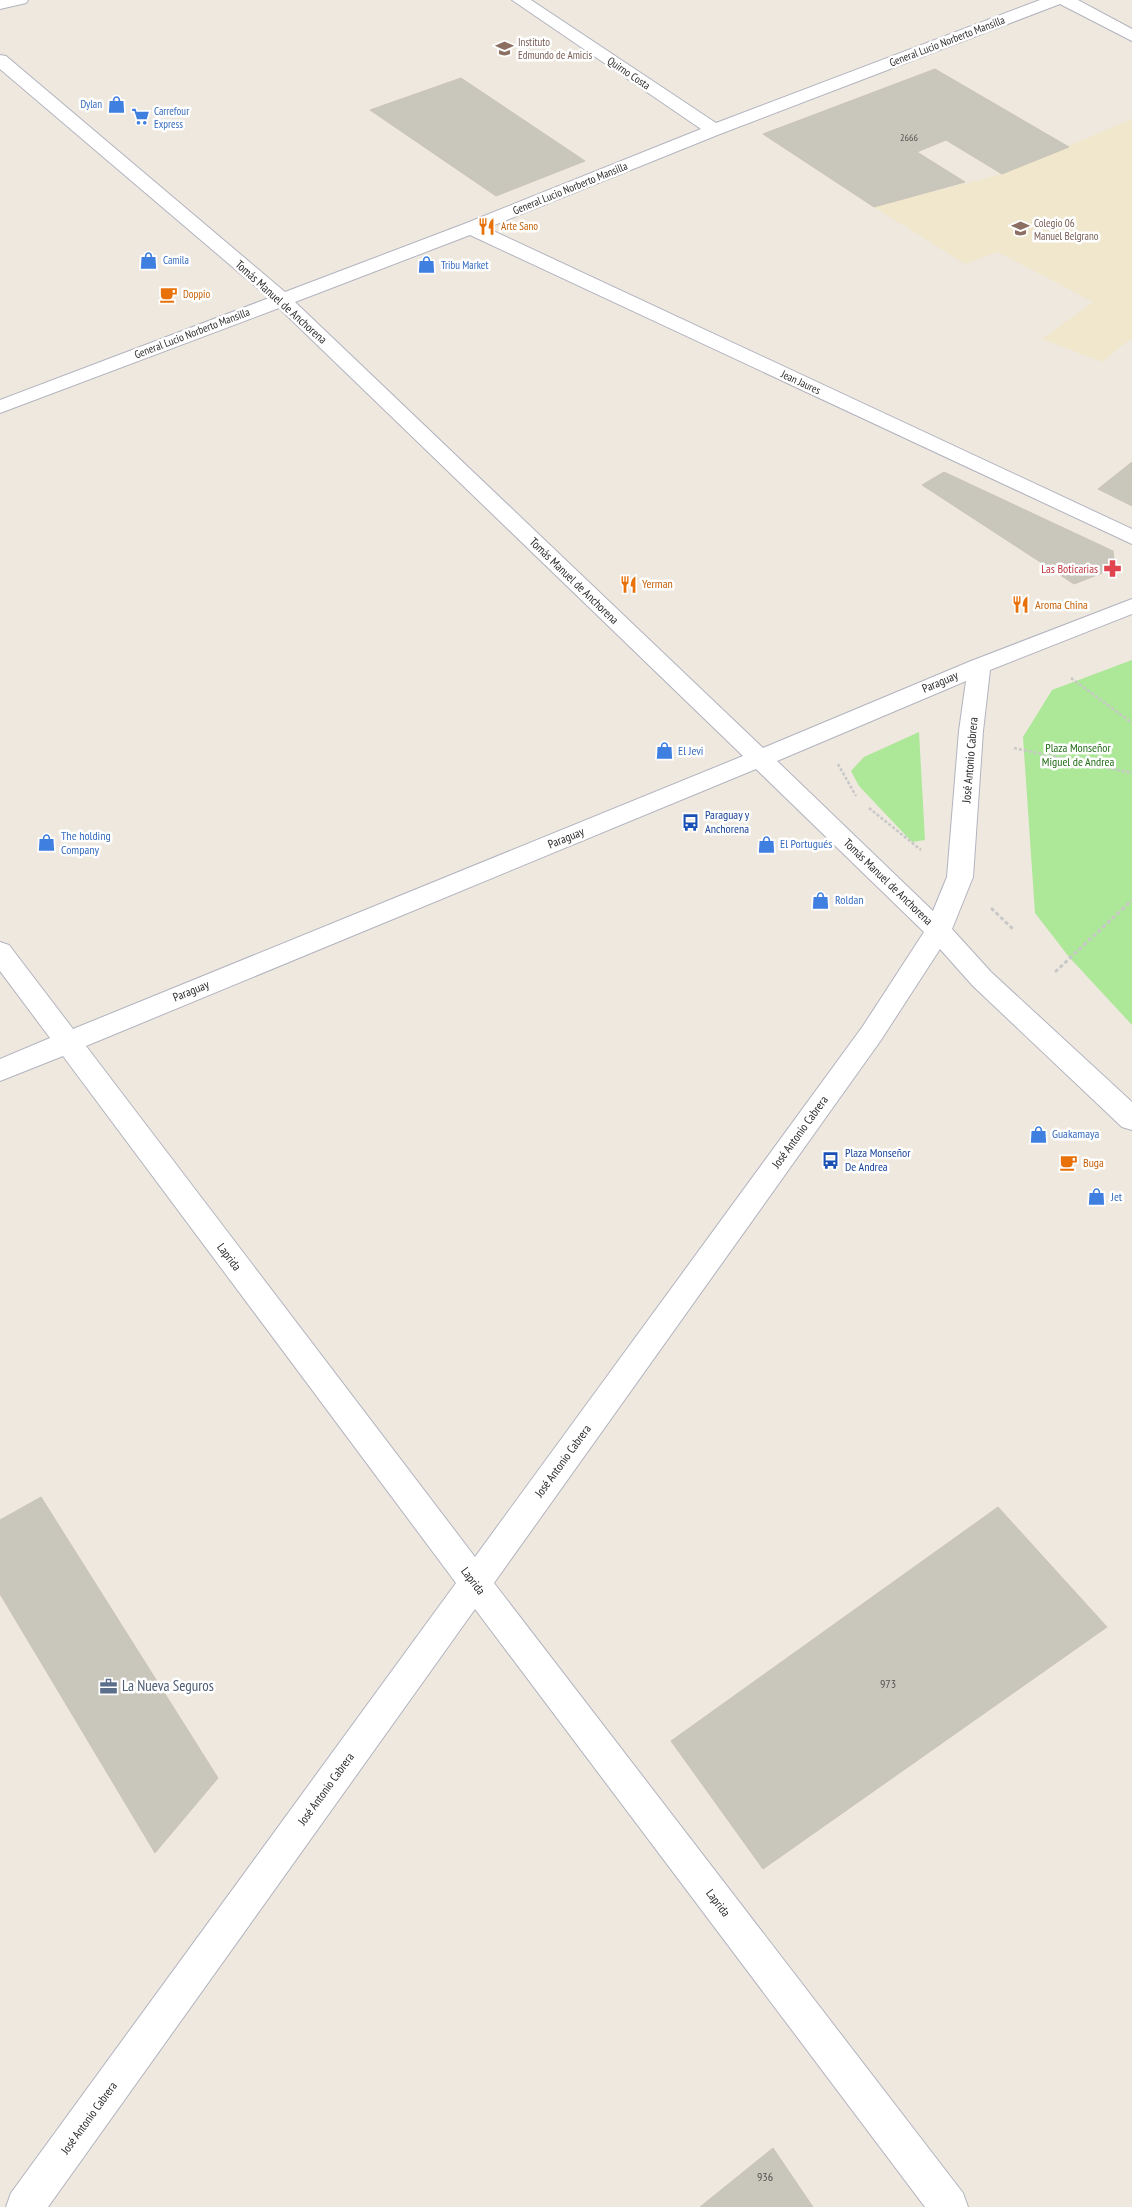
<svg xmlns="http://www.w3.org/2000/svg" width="1132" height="2207" font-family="'PT Sans Narrow',sans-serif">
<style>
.education{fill:#f0e7cd}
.green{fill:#ade798}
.building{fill:#c9c6bc;stroke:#cac5b7}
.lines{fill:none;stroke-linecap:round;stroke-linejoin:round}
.minor-casing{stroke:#b2b3c0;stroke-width:2}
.path-far1{stroke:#c8c8c8;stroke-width:2.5;stroke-dasharray:3 2;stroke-linecap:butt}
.path{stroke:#c8c8c8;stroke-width:3;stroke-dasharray:4 2.5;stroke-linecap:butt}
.minor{fill:#fff;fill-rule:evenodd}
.labels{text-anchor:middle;stroke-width:5;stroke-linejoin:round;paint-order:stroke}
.number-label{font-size:10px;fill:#535250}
.far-street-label{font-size:11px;fill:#2c2c2c;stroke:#fff}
.far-education-label{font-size:11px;fill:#785e54;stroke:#fff;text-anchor:start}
.far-shop-label{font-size:11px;fill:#366cbe;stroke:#fff;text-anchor:start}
.far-food-label{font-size:11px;fill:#c56008;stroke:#fff;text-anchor:start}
.street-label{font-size:12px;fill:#2c2c2c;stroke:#fff}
.health-label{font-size:12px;fill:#be3a42;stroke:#fff;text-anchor:end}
.food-label{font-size:12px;fill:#c56008;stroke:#fff;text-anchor:start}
.park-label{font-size:12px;fill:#236e17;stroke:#fff}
.shop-label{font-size:12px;fill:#366cbe;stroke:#fff;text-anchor:start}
.transit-label{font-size:12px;fill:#164399;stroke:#fff;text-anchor:start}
.near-number-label{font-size:12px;fill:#535250}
.near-service-label{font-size:15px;fill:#4e5e75;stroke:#fff;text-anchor:start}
</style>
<rect width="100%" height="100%" fill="#eee8de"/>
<path class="education" d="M 1132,119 L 1132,338 L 1102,362 L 1042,339 L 1093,302 L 998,252 L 965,264 L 874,207 L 1002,174 Z"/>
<path class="green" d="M 1132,660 L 1132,1025 L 1069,957 L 1035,913 L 1023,737 L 1052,690 Z
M 919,732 L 925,840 L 912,842 L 859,786 L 851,771 L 864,757 Z"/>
<path class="building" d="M 935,69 L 1069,147 L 1002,174 L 946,140 L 917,152 L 965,182 L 874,207 L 763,134 Z
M 461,78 L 585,161 L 496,196 L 370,110 Z
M 1132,462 L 1132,506 L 1098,489 Z
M 944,472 L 1113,551 L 1115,568 L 1074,584 L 922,485 Z
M 41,1497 L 218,1778 L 155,1853 L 0,1594 L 0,1520 Z
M 998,1507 L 1107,1627 L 763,1869 L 671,1741 Z
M 773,2148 L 813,2207 L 700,2207 Z"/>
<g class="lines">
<defs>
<path id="minor" d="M 0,0 L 28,0 L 26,3 L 0,9 Z
M 512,0 L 531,0 L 716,123 L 1040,0 L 1078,0 L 1132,29 L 1132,41 L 1060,4 L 720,134 L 487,228 L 1132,529 L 1132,544 L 470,235 L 295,302 L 763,748 L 971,661 L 1132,599 L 1132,614 L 990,670 L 983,731 L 973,877 L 952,929 L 991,972 L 1132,1102 L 1132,1130 L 1122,1127 L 973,986 L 940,949 L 881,1040 L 494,1583 L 963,2193 L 968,2207 L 925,2207 L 475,1609 L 48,2207 L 6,2207 L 11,2193 L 456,1583 L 63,1056 L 0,1081 L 0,1059 L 50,1038 L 0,971 L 0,942 L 9,945 L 73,1029 L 743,756 L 279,308 L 0,413 L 0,400 L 269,298 L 0,69 L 0,55 L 6,56 L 285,292 L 464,224 L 701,129 ZM 966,681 L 959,731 L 947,877 L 933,911 L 777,761 ZM 756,769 L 924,932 L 863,1026 L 475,1557 L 86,1046 Z"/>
</defs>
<use href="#minor" class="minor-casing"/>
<path class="path-far1" d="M 1071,678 L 1132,723
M 1014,748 L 1132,773
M 838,764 L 856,796
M 869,808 L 921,850"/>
<path class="path" d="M 991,908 L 1014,930
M 1055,972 L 1132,900"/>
<use href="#minor" class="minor"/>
</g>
<defs>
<symbol id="school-bare" viewBox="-9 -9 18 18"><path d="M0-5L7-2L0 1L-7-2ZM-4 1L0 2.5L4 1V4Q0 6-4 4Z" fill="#8d6e63" stroke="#fff" stroke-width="2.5" paint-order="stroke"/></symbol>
<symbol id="shop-bare" viewBox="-9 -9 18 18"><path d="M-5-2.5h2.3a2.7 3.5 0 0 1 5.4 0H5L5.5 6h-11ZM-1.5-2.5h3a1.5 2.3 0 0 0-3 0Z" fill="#3f7fe0" stroke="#fff" stroke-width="2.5" paint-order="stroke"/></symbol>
<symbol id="supermarket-bare" viewBox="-9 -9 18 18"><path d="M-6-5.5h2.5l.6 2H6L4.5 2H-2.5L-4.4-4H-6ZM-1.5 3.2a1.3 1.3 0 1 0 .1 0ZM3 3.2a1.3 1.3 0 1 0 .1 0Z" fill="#3f7fe0" stroke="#fff" stroke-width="2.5" paint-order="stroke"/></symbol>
<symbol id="restaurant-bare" viewBox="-9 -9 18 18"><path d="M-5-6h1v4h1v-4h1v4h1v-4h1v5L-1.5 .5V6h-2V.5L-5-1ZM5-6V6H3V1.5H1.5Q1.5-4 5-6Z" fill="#e8710a" stroke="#fff" stroke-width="2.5" paint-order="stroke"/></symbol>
<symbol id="cafe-bare" viewBox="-9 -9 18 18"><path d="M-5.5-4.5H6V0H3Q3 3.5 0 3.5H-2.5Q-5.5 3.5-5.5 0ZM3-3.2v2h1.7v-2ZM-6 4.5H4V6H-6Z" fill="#e8710a" stroke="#fff" stroke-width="2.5" paint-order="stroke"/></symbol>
<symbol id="pharmacy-bare" viewBox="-9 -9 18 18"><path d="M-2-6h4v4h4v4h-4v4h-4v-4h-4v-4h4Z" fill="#e0444e" stroke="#fff" stroke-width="2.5" paint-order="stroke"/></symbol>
<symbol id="bus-bare" viewBox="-9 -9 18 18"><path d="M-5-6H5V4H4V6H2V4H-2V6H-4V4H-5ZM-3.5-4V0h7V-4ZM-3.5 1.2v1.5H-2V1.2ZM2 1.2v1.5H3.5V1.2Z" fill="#1a4fb4" stroke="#fff" stroke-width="2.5" paint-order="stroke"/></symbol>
<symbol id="office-bare" viewBox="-9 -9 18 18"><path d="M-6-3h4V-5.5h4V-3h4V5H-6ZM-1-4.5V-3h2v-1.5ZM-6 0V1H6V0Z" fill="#5c6f8a" stroke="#fff" stroke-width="2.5" paint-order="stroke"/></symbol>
</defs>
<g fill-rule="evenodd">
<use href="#school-bare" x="492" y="36" width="25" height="25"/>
<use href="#shop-bare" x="104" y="92" width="25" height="25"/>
<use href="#supermarket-bare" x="128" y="104" width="25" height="25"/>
<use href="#restaurant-bare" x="474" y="214" width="25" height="25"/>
<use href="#school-bare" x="1008" y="216" width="25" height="25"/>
<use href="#shop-bare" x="136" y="248" width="25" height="25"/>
<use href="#shop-bare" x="414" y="252" width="25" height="25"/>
<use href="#cafe-bare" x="156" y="282" width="25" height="25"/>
<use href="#pharmacy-bare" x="1100" y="556" width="25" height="25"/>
<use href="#restaurant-bare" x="616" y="572" width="25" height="25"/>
<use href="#restaurant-bare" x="1008" y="592" width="25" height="25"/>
<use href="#shop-bare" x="652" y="738" width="25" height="25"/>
<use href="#bus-bare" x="678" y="810" width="25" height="25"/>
<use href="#shop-bare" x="34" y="830" width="25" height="25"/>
<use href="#shop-bare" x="754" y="832" width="25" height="25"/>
<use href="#shop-bare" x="808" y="888" width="25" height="25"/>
<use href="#shop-bare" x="1026" y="1122" width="25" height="25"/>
<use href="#bus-bare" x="818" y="1148" width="25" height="25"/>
<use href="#cafe-bare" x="1056" y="1150" width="25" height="25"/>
<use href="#shop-bare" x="1084" y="1184" width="25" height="25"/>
<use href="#office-bare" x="96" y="1674" width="25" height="25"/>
</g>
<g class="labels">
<g class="number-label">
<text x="909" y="141">2666</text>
</g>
<g class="far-street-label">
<text transform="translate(947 41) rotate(-21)" y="4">General Lucio Norberto Mansilla</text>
<text transform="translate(629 73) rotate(34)" y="4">Quirno Costa</text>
<text transform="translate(570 188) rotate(-22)" y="4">General Lucio Norberto Mansilla</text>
<text transform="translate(192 333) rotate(-21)" y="4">General Lucio Norberto Mansilla</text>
<text transform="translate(801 382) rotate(25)" y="4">Jean Jaures</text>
</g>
<g class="far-education-label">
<text x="518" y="46">Instituto<tspan x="518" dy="13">Edmundo de Amicis</tspan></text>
<text x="1034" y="227">Colegio 06<tspan x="1034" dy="13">Manuel Belgrano</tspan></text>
</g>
<g class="far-shop-label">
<text x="102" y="108" text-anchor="end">Dylan</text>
<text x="154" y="115">Carrefour<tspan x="154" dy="13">Express</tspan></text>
<text x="163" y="264">Camila</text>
<text x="441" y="269">Tribu Market</text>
</g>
<g class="far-food-label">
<text x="501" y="230">Arte Sano</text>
<text x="183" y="298">Doppio</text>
</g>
<g class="street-label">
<text transform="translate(281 302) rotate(42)" y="4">Tomás Manuel de Anchorena</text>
<text transform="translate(574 581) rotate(44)" y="4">Tomás Manuel de Anchorena</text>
<text transform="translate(940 682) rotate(-23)" y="4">Paraguay</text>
<text transform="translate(970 760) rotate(-85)" y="4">José Antonio Cabrera</text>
<text transform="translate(566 838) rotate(-22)" y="4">Paraguay</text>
<text transform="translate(888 882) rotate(44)" y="4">Tomás Manuel de Anchorena</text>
<text transform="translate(191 991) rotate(-22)" y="4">Paraguay</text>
<text transform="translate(800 1132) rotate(-54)" y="4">José Antonio Cabrera</text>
<text transform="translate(229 1257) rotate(53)" y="4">Laprida</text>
<text transform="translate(563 1461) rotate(-54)" y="4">José Antonio Cabrera</text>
<text transform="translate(473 1581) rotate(53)" y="4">Laprida</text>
<text transform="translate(326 1789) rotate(-54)" y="4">José Antonio Cabrera</text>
<text transform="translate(718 1903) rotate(53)" y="4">Laprida</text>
<text transform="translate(89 2118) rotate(-54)" y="4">José Antonio Cabrera</text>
</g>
<g class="health-label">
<text x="1098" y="573">Las Boticarias</text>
</g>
<g class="food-label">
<text x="642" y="588">Yerman</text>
<text x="1035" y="609">Aroma China</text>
<text x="1083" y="1167">Buga</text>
</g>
<g class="park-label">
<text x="1078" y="752">Plaza Monseñor<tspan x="1078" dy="14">Miguel de Andrea</tspan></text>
</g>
<g class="shop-label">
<text x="678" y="755">El Jevi</text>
<text x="61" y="840">The holding<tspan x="61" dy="14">Company</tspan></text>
<text x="780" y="848">El Portugués</text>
<text x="835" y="904">Roldan</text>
<text x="1052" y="1138">Guakamaya</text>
<text x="1111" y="1201">Jet</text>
</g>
<g class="transit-label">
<text x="705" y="819">Paraguay y<tspan x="705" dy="14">Anchorena</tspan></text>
<text x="845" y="1157">Plaza Monseñor<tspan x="845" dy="14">De Andrea</tspan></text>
</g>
<g class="near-number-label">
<text x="888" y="1688">973</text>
<text x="765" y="2181">936</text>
</g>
<g class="near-service-label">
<text x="122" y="1691">La Nueva Seguros</text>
</g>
</g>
</svg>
